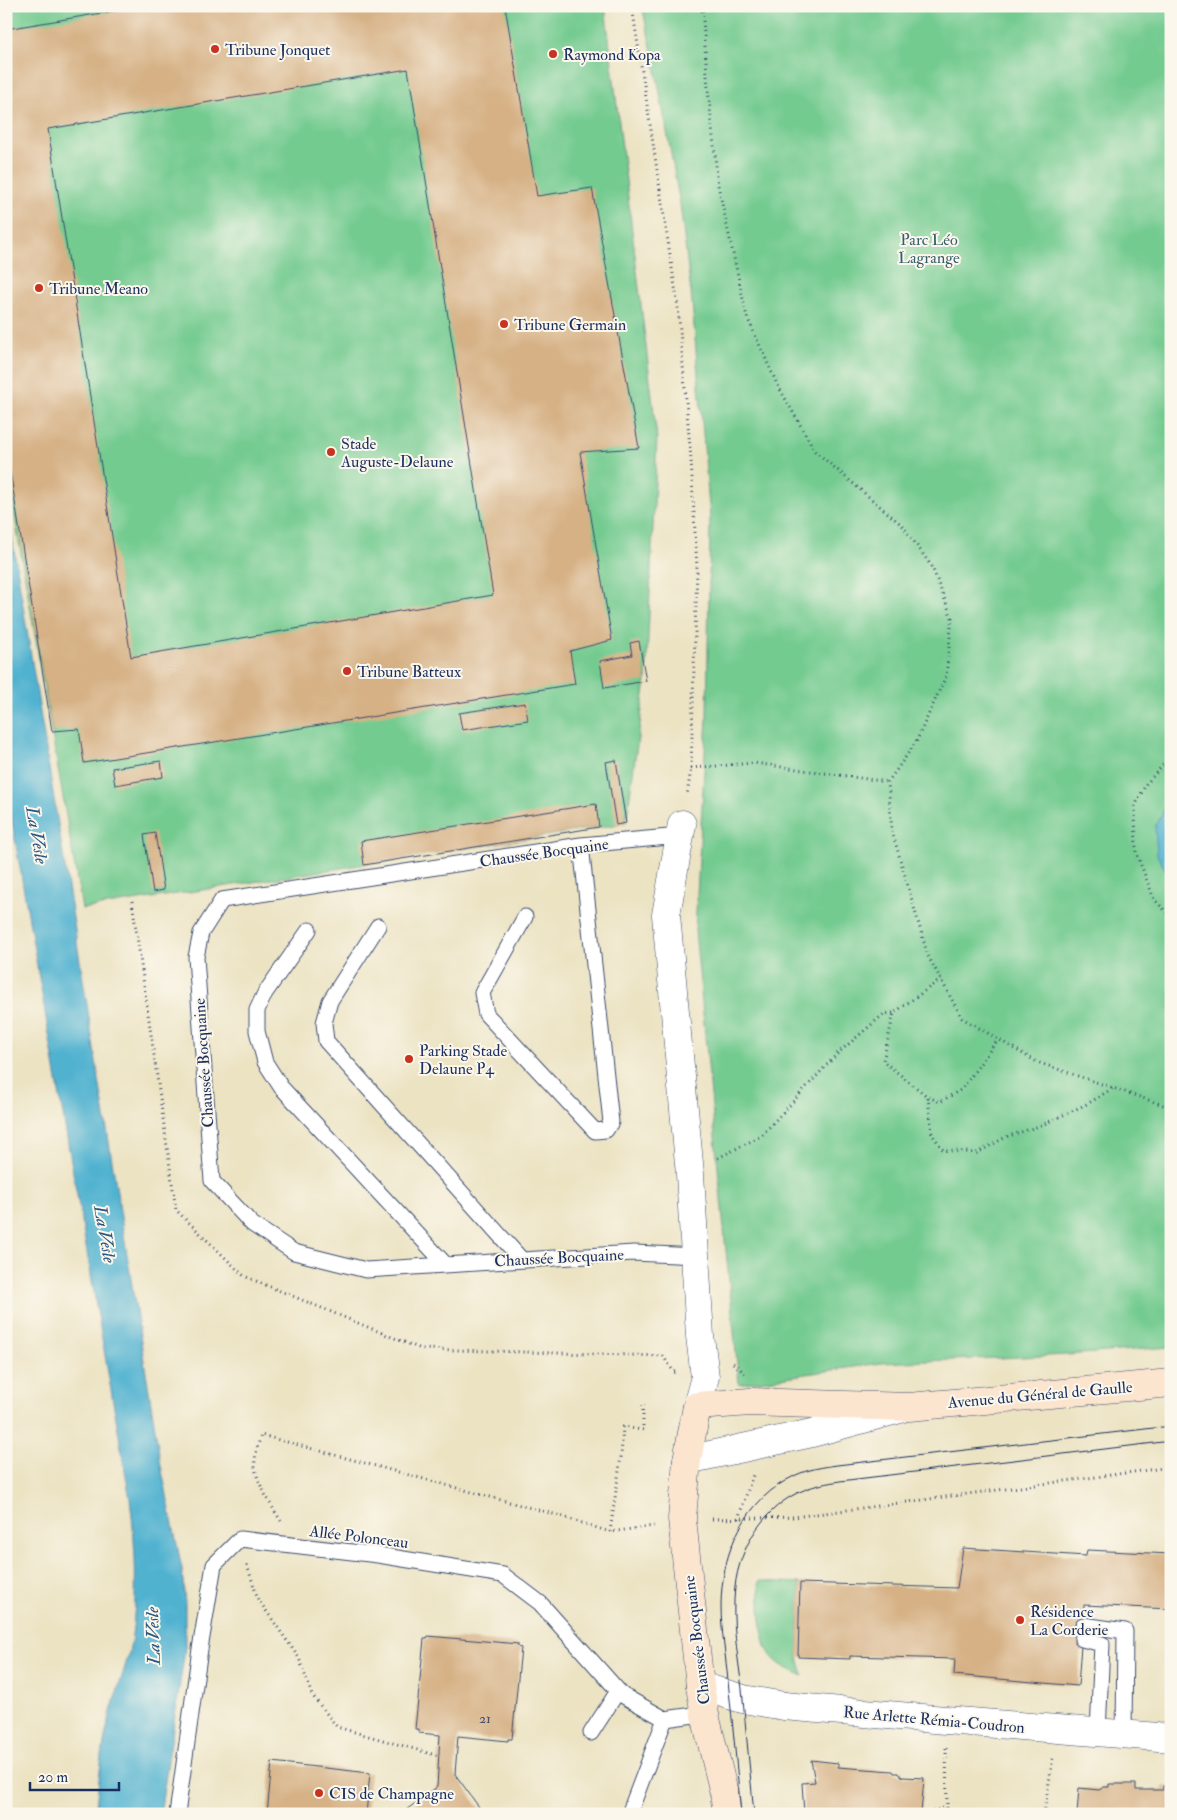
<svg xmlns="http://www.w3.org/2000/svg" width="1177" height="1820" font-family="'IM FELL Double Pica',serif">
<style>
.green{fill:#73cb90;stroke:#477d77}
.water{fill:#51b2d0;stroke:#367097}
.building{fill:#d6b185;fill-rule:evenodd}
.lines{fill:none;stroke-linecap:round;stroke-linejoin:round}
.lane-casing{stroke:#3a4a6d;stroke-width:17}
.street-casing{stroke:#3a4a6d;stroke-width:29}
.secondary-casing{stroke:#3a4a6d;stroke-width:29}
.path{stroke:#3a4a6d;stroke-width:3;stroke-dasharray:1 4;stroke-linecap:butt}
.lane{stroke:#fff;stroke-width:15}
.street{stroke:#fff;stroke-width:28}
.secondary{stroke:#fce5cf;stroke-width:28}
.tram{stroke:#1b2f5e;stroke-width:1}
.poi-dot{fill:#c8321e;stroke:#fbf7ec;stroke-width:2}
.labels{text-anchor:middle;stroke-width:4;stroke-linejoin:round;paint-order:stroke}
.number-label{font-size:14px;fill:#4a5068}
.poi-label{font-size:16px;fill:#1b2f5e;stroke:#fbf7ec;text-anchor:start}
.park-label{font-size:16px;fill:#355e6d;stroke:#fbf7ec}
.street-label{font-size:16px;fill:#1b2f5e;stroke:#fbf7ec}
.water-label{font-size:18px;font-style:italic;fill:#2b5680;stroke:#fbf7ec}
</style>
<rect width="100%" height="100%" fill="#fbf7ec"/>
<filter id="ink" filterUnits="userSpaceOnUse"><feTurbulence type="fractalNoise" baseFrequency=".02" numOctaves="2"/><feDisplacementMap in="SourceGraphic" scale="10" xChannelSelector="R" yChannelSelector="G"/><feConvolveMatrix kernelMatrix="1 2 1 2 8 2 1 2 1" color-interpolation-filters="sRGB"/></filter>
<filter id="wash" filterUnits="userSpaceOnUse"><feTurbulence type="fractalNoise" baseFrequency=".0096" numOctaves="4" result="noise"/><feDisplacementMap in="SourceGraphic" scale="20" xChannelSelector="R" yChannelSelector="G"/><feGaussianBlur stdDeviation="1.12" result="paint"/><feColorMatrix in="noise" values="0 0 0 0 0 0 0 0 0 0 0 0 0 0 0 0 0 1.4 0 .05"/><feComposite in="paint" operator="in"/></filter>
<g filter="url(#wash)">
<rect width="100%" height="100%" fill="#ece3c3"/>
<path class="green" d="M 6,6 L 605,6 L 657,438 L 646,681 L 626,823 L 82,909 L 6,466 Z
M 642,6 L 1171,6 L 1171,1347 L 1068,1355 L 881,1363 L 739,1384 L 695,931 L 707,717 L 710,518 L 692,302 L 680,204 L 654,60 Z
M 759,1581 L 800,1583 L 798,1657 L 803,1676 C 793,1671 781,1667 773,1658 C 758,1642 761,1602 759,1581 Z"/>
<path class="water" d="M 6,500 L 161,1466 L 182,1569 L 185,1604 L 185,1650 L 160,1814 L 95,1814 C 99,1783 101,1750 109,1720 C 115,1694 126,1669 131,1643 C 138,1594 136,1548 130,1499 L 6,788 Z
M 1171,798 L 1171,880 L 1157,855 L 1155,826 Z"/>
<g id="blocks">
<path class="building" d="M 144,6 L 505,6 L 537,196 L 592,188 L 639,448 L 580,452 L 612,640 L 570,651 L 575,684 L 84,763 L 79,729 L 52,731 L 6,446 L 6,29 ZM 408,69 L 493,595 L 131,657 L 48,129 Z
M 639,641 L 646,681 L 604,688 L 600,661 L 632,655 L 630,643 Z
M 525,703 L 528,720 L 462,730 L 459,713 Z
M 616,760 L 626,823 L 616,825 L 606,762 Z
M 161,761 L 163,777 L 115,785 L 112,768 Z
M 596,804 L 599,827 L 364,865 L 361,841 Z
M 155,833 L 164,890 L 153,892 L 144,835 Z
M 963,1548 L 1086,1556 L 1087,1550 L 1171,1554 L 1171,1609 L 1084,1605 L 1078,1686 L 954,1675 L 955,1659 L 850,1656 L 850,1659 L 798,1657 L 800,1583 L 957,1588 Z
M 428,1636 L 518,1644 L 518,1647 L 521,1648 L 512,1739 L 508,1739 L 508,1741 L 458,1736 L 455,1774 L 484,1814 L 402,1813 L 437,1787 L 440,1735 L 419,1733 L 419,1729 L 415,1729 L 424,1639 L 427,1639 Z
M 811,1760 L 838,1763 L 838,1767 L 893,1771 L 894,1773 L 898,1773 L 903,1777 L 924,1778 L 921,1814 L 804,1814 L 802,1783 L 815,1782 Z
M 272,1762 L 370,1773 L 366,1814 L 267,1814 Z
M 1109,1784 L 1136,1784 L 1136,1790 L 1163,1790 L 1163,1786 L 1171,1787 L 1171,1814 L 1077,1814 L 1079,1788 L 1099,1790 L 1104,1787 L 1109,1787 Z"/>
</g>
</g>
<g filter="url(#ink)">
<use href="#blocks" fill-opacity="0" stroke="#3a4a6d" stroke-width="1"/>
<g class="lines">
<defs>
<path id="lane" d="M 680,836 L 581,845 L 222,900 L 201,933 L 196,957 L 212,1181 L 252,1224 L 294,1252 L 366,1270 L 634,1253 L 696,1256
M 525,917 L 482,993 L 486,1014 L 595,1131 L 606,1130 L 611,1122 L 581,845
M 378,926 L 330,1001 L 324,1023 L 326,1041 L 521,1259
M 309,930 L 265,993 L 257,1010 L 257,1031 L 265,1062 L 281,1087 L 446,1265
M 1083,1625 L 1125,1631 L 1124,1734
M 1082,1639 L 1102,1644 L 1098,1732
M 591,1733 L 618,1691
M 177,1814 L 200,1649 L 214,1565 L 240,1539 L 378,1555 L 503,1575 L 540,1603 L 622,1695 L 665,1719 L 694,1715 L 705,1715
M 629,1814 L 665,1719"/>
<path id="street" d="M 682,824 L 666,915 L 690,1174 L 700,1336 L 705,1377 L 697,1406
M 687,1460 L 812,1433 L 900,1409
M 700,1686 L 743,1699 L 784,1706 L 945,1720 L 1171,1738"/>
<path id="secondary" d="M 727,1814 L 724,1793 L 705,1715 L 700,1686 L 682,1519 L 687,1460 L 697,1406 L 750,1402 L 909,1407 L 1171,1383"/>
</defs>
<use href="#lane" class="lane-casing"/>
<use href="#street" class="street-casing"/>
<use href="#secondary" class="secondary-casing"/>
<path class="path" d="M 632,6 L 678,307 L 691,459 L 697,568 L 691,768 L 687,796
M 702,6 L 708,88 L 718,185 L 747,317 L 777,384 L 815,451 L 903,526 L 932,567 L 952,618 L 946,676 L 916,742 L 888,782 L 892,831 L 928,956 L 962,1018 L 1037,1062 L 1166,1106 L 1171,1106
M 1171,759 L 1165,763 L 1146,784 L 1135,806 L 1136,852 L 1154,899 L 1171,917
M 691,768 L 754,763 L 888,782
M 132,901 L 176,1210 L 244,1276 L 421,1349 L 663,1356 L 674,1372 L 676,1372
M 941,979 L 894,1013 L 883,1061 L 928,1097 L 940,1102 L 962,1089 L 998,1039
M 928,1097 L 932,1134 L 943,1150 L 977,1153 L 1006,1137 L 1042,1125 L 1089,1103 L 1113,1088
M 718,1158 L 761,1136 L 838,1053 L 884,1014 L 894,1013
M 733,1363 L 745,1373
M 643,1405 L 643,1430 L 623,1427 L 621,1457 L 610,1532 L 654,1526
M 712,1519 L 794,1517 L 1171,1467
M 738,1519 L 753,1475
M 281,1521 C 272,1507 257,1483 255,1467 C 254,1457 258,1445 261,1435 L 557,1515 L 610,1532
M 247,1565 L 258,1599 L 299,1658 L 312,1695 L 337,1727 L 439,1756
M 946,1748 L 947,1807
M 923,1814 L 947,1807 L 947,1814
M 1044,1814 L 1053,1757"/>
<use href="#lane" class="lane"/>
<use href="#street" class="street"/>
<use href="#secondary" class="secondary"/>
<path class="tram" d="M 741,1814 C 737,1770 733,1726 728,1681 C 726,1657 721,1631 721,1606 C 721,1552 745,1499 796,1475 C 809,1469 823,1467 837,1465 L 1171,1426
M 754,1814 C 750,1772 746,1731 742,1689 C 738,1656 731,1621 735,1587 C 739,1548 765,1505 804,1490 C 815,1485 828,1483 840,1481 L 1171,1441"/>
</g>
</g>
<g class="poi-dot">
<circle cx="215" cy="49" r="5"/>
<circle cx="553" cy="54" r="5"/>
<circle cx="39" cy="288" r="5"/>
<circle cx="504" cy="324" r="5"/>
<circle cx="331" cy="452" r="5"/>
<circle cx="347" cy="671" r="5"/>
<circle cx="409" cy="1059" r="5"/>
<circle cx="1020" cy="1620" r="5"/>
<circle cx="319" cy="1793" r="5"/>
</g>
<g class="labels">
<g class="number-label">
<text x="485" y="1723">21</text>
</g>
<g class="poi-label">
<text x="225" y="55">Tribune Jonquet</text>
<text x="563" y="60">Raymond Kopa</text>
<text x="49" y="294">Tribune Meano</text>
<text x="514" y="330">Tribune Germain</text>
<text x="341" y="449">Stade<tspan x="341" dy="18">Auguste-Delaune</tspan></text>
<text x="357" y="677">Tribune Batteux</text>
<text x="419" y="1056">Parking Stade<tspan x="419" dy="18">Delaune P4</tspan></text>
<text x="1030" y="1617">Résidence<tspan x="1030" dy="18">La Corderie</tspan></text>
<text x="329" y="1799">CIS de Champagne</text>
</g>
<g class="park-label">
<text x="929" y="245">Parc Léo<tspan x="929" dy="18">Lagrange</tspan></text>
</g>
<g class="street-label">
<text transform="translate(544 852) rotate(-8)" y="6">Chaussée Bocquaine</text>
<text transform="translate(203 1063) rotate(-94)" y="6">Chaussée Bocquaine</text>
<text transform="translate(559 1257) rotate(-3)" y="6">Chaussée Bocquaine</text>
<text transform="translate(1040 1394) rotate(-5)" y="6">Avenue du Général de Gaulle</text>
<text transform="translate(359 1536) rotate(7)" y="6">Allée Polonceau</text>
<text transform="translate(696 1640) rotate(-97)" y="6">Chaussée Bocquaine</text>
<text transform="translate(934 1719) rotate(5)" y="6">Rue Arlette Rémia-Coudron</text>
</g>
<g class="water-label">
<text transform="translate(37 835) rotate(80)" y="6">La Vesle</text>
<text transform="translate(105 1234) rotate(80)" y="6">La Vesle</text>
<text transform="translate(153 1636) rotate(-92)" y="6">La Vesle</text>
</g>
</g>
<rect width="1177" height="1820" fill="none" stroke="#fbf7ec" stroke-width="25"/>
<path d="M30 1782v8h89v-8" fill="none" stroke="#1b2f5e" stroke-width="2.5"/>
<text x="38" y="1782" font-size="15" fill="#1b2f5e" stroke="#fbf7ec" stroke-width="4" paint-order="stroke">20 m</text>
</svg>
